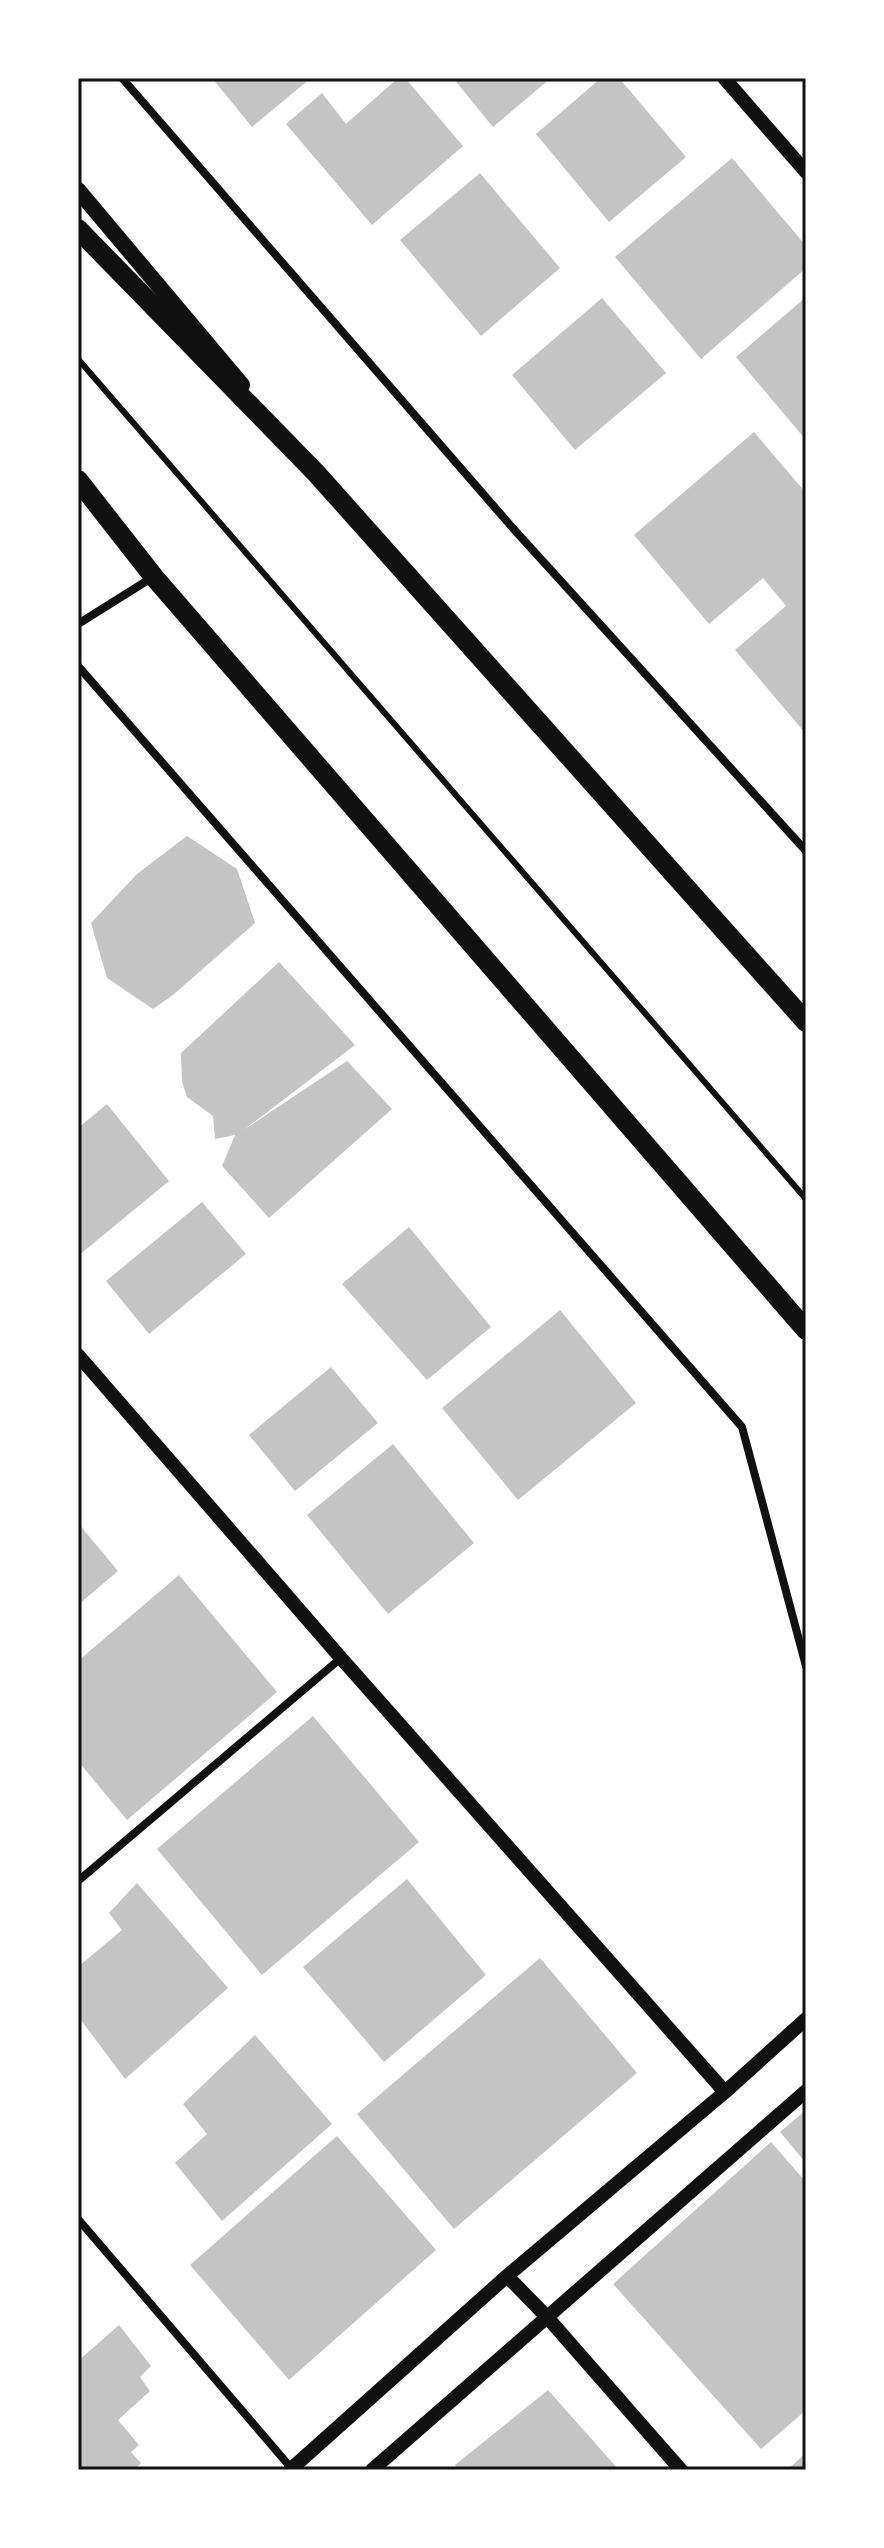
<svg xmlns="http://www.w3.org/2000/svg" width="884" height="2548" font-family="Barlow,sans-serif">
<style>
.building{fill:#c4c4c4}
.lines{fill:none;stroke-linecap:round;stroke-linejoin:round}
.service{stroke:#111;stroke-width:6}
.minor{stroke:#111;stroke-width:8}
.tertiary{stroke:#111;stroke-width:14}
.secondary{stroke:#111;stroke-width:16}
.primary{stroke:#111;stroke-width:20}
.neatline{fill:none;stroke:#111;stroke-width:3}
</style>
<rect width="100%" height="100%" fill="#fff"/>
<path class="building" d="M 212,78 L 311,78 L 252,127 Z
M 398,78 L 405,78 L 463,146 L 372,225 L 286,124 L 322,93 L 346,124 Z
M 453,78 L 551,78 L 493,127 Z
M 601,78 L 619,78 L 686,157 L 609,222 L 536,134 Z
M 732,158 L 806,246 L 806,268 L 701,359 L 615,257 Z
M 480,173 L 560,268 L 481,336 L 400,240 Z
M 806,297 L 806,440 L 736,357 Z
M 602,298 L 666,373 L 575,450 L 512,375 Z
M 754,432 L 806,493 L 806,734 L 735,650 L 786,606 L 763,578 L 709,624 L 634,535 Z
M 187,836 L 237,869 L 255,923 L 173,995 L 153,1009 L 107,978 L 91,923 L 137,874 Z
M 279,962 L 355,1045 L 245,1129 L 347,1061 L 392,1109 L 269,1218 L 222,1166 L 235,1135 L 215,1139 L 213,1116 L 187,1097 L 182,1082 L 181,1053 Z
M 107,1104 L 169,1181 L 78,1256 L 78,1128 Z
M 202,1202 L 246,1254 L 149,1334 L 106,1281 Z
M 409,1227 L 491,1327 L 427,1380 L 342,1284 Z
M 560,1310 L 636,1403 L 518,1500 L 442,1408 Z
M 331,1367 L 378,1423 L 295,1491 L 249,1435 Z
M 393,1444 L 474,1543 L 388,1614 L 307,1515 Z
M 78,1523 L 118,1571 L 78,1605 Z
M 179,1575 L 277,1692 L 127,1820 L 78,1761 L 78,1661 Z
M 313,1716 L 419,1842 L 262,1975 L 157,1849 Z
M 407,1879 L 486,1975 L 384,2062 L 303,1967 Z
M 137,1883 L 228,1988 L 125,2079 L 78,2016 L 78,1967 L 122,1930 L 109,1913 Z
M 540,1958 L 637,2073 L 454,2229 L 357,2114 Z
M 255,2035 L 332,2124 L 222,2221 L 175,2163 L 207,2134 L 183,2104 Z
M 806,2110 L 806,2163 L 780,2132 Z
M 337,2136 L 436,2250 L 289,2380 L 190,2265 Z
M 771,2142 L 806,2182 L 806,2410 L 761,2449 L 613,2284 Z
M 119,2325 L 151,2366 L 140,2377 L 150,2391 L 118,2420 L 139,2445 L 131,2452 L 141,2463 L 134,2470 L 78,2470 L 78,2361 Z
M 548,2390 L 619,2470 L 460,2470 L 455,2465 Z
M 806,2453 L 806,2470 L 787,2470 Z"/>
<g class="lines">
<path class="service" d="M 78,359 L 806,1199"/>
<path class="minor" d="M 122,78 L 511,526 L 806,851
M 78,624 L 153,577
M 78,666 L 742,1427 L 806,1666
M 78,1881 L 341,1658
M 78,2219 L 292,2469"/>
<path class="tertiary" d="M 724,78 L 806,172
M 78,1355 L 341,1658 L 725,2092
M 507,2276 L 547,2317 L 681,2470
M 290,2470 L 507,2276 L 725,2092 L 806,2019
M 372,2470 L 806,2091"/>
<path class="secondary" d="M 78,190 L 242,385"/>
<path class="primary" d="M 78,229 L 316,473 L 806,1022
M 78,480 L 154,577 L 806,1330"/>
</g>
<rect width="884" height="2548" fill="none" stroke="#ffffff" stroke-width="160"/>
<rect x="80" y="80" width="724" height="2388" class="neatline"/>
</svg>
